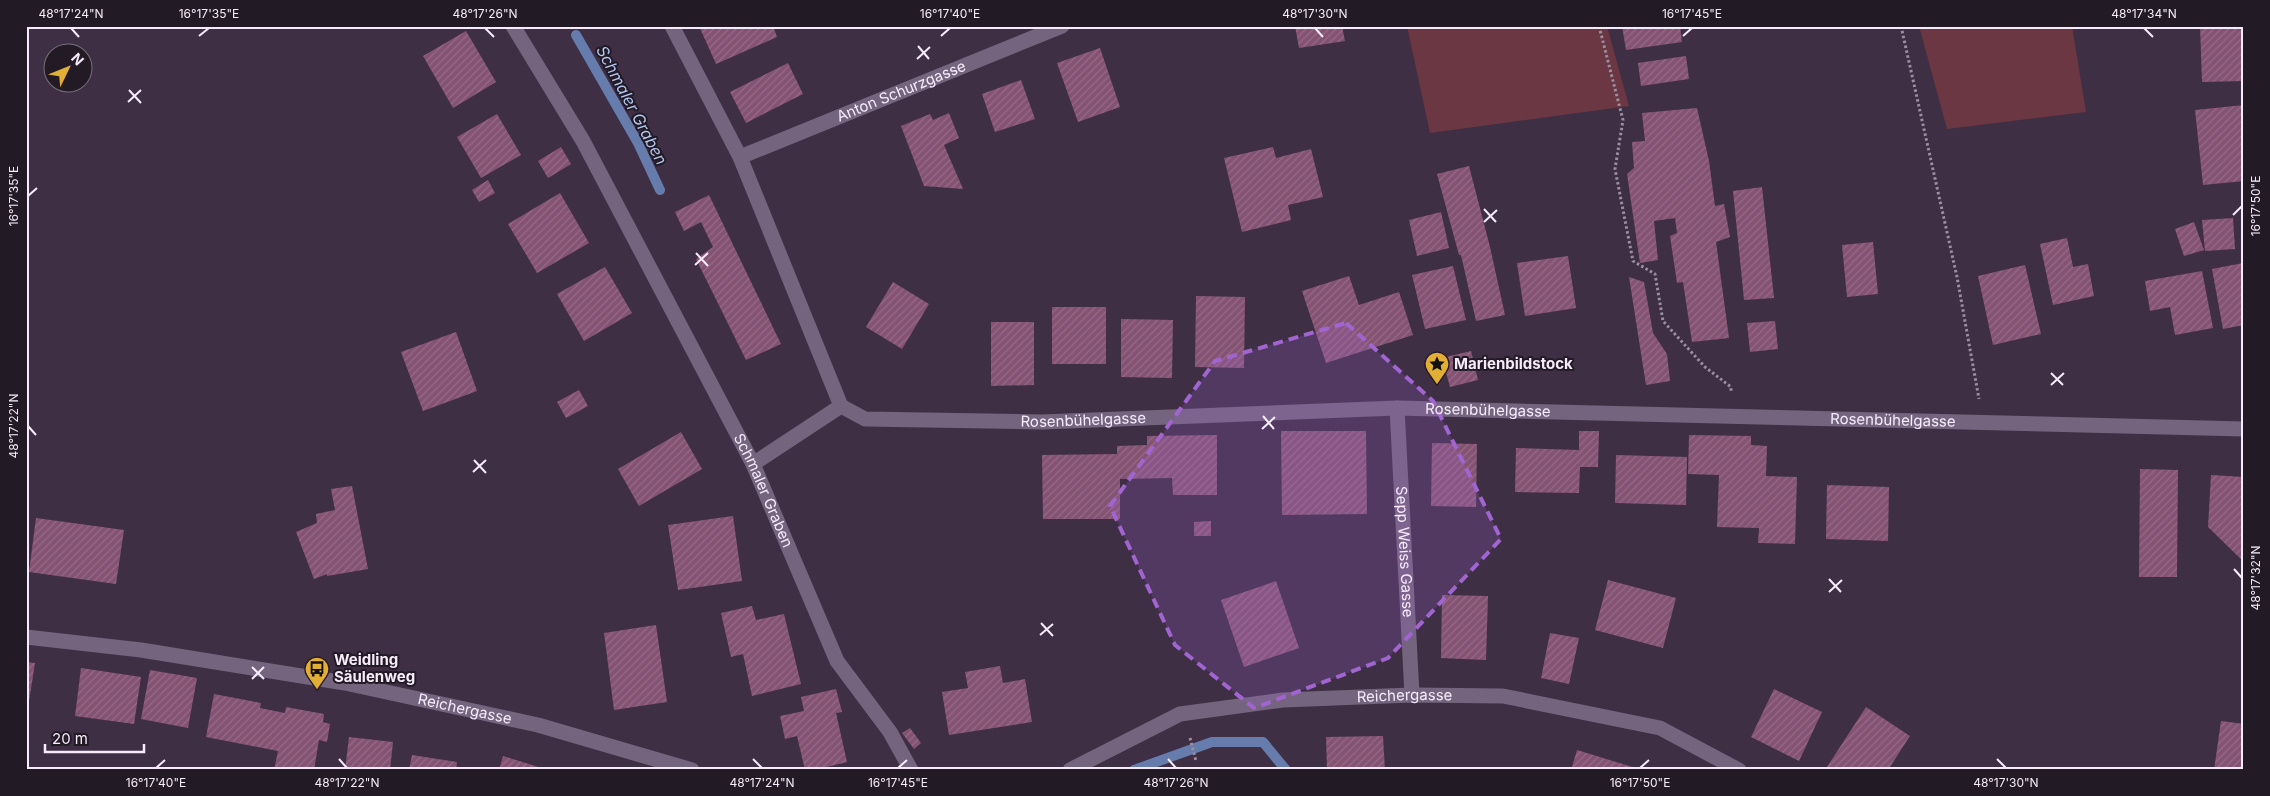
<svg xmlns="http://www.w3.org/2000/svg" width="2270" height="796" font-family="Inter,sans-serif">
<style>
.grass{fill:#6a3742}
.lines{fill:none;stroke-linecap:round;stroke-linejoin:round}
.stream{stroke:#657cad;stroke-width:10}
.building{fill:url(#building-hatch)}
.path{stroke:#9b8ea1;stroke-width:3;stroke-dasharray:2.5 2.5;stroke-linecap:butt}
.minor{stroke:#75647d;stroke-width:15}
.marked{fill:#a065d1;fill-opacity:0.2;stroke:#a065d1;stroke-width:4;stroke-dasharray:10 6;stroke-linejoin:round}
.ticks{fill:none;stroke:#f5ebfa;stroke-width:2}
.labels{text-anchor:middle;stroke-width:4;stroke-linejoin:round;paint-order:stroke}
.street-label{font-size:15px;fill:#f5ebfa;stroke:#221a25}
.poi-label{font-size:15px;font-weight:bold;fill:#f5ebfa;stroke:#221a25;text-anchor:start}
.water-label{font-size:16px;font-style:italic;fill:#b2c7f3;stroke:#221a25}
.neatline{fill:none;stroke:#f5ebfa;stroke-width:2}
.ticks-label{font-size:12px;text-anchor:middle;fill:#f5ebfa}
</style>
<defs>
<pattern id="building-hatch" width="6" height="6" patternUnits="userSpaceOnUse" patternTransform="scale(1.25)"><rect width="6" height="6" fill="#845272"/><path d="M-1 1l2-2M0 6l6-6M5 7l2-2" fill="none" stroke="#966b87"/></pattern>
</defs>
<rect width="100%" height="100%" fill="#3f2f45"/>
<path class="grass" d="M 1407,26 L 1607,26 L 1629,106 L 1430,133 Z
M 1919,26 L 2072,26 L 2086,112 L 1947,129 Z"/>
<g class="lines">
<path class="stream" d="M 576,35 L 638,143 L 660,190
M 1134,770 L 1212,742 L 1263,742 L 1286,770"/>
</g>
<path class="building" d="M 699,26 L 773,26 L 777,37 L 716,64 Z
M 1295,26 L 1342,26 L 1345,41 L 1299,48 Z
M 1622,26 L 1680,26 L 1682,42 L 1626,50 Z
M 2200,26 L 2244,26 L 2244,81 L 2202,82 Z
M 466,31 L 496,82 L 453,108 L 423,56 Z
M 1100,48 L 1120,107 L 1078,122 L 1057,63 Z
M 1686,56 L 1689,79 L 1641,86 L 1638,63 Z
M 788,63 L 803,94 L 746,123 L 730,92 Z
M 1021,80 L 1035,119 L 995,132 L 982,94 Z
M 2244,105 L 2244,181 L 2203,185 L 2195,110 Z
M 1697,108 L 1709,161 L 1715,206 L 1724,204 L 1730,237 L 1716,242 L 1729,338 L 1692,342 L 1683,282 L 1677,283 L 1670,236 L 1677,233 L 1675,218 L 1654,221 L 1658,260 L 1640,263 L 1627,174 L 1634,168 L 1632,142 L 1645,141 L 1642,113 Z
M 949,113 L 959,138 L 944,145 L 963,189 L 924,186 L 901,126 L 930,114 L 933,120 Z
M 497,114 L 521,155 L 481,178 L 457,137 Z
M 561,147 L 571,164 L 548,178 L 538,161 Z
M 1273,147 L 1276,158 L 1311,149 L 1323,197 L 1288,205 L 1291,220 L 1242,232 L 1224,158 Z
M 1469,166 L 1490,247 L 1505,315 L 1476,321 L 1461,255 L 1459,255 L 1437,174 Z
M 488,180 L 495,193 L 479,202 L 472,190 Z
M 1762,187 L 1774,298 L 1744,300 L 1733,191 Z
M 560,193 L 589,243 L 537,273 L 508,224 Z
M 709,195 L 781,344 L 746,360 L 696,259 L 713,247 L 701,222 L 684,231 L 675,212 Z
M 1441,212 L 1449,248 L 1417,256 L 1409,220 Z
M 2233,218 L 2235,249 L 2205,251 L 2202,220 Z
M 2194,222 L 2204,250 L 2184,256 L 2175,229 Z
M 2067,238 L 2073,267 L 2088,264 L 2094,296 L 2053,305 L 2040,244 Z
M 1873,242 L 1878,294 L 1847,297 L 1842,245 Z
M 1568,256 L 1576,308 L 1525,316 L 1517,263 Z
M 2243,263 L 2244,325 L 2223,329 L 2212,269 Z
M 2025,265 L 2041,334 L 1993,345 L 1978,276 Z
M 1453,266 L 1466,320 L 1425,329 L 1412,275 Z
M 605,267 L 632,313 L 584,341 L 557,294 Z
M 2202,271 L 2213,328 L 2175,335 L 2170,307 L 2150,311 L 2145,281 Z
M 1349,276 L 1359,305 L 1399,292 L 1413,335 L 1326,363 L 1302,291 Z
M 1629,277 L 1644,282 L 1653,333 L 1667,354 L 1670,381 L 1646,385 Z
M 893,282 L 929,304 L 902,349 L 866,327 Z
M 1196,296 L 1245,297 L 1244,368 L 1195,367 Z
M 1052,307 L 1106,307 L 1106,364 L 1052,364 Z
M 1121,319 L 1173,320 L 1172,378 L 1121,377 Z
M 1775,321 L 1778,349 L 1750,352 L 1747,323 Z
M 991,322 L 1034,322 L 1034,385 L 991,386 Z
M 456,332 L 477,391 L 423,411 L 401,352 Z
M 1471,351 L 1478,380 L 1450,387 L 1442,358 Z
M 579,390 L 588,406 L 566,418 L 557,402 Z
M 1281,431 L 1366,431 L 1367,514 L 1282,515 Z
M 1579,431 L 1599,431 L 1598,467 L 1580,467 L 1579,493 L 1515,492 L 1516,448 L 1579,450 Z
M 681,432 L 702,469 L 639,506 L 618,469 Z
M 1217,435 L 1217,495 L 1173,495 L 1172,478 L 1120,479 L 1120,519 L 1043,519 L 1042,455 L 1117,454 L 1117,446 L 1147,445 L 1147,436 Z
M 1689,435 L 1751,436 L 1751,445 L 1767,446 L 1766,476 L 1797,477 L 1795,544 L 1758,543 L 1759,528 L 1717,527 L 1719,475 L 1688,474 Z
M 1432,443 L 1477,444 L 1476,507 L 1431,506 Z
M 1616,455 L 1687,457 L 1686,505 L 1615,503 Z
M 2140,469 L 2178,470 L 2177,577 L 2139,577 Z
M 2211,475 L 2244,477 L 2244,562 L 2208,527 Z
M 1827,485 L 1889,487 L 1888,541 L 1826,539 Z
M 352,486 L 368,569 L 327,576 L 327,574 L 314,579 L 296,532 L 317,523 L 316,514 L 335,510 L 331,489 Z
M 733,516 L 742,581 L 678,590 L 668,525 Z
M 36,518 L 124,530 L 116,584 L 29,572 Z
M 1211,521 L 1211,536 L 1194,536 L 1194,522 Z
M 1608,580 L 1676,598 L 1663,648 L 1595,630 Z
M 1276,581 L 1299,648 L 1244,667 L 1221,600 Z
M 1442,595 L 1488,596 L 1486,660 L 1441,658 Z
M 752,606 L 756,620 L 784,614 L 801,684 L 752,696 L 743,654 L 731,657 L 721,613 Z
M 656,625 L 667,702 L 614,710 L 604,633 Z
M 1550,633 L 1579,638 L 1569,684 L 1541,678 Z
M 26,662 L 35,663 L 27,714 L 26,714 Z
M 1000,666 L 1003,683 L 1025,679 L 1032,722 L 949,735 L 942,692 L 968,688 L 965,672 Z
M 81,668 L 141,677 L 134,724 L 75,716 Z
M 150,670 L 197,678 L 188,728 L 141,719 Z
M 836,689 L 842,712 L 836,713 L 847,762 L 815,770 L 805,770 L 797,736 L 785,739 L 780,716 L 804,711 L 801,697 Z
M 1774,689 L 1822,712 L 1799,761 L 1751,737 Z
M 214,694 L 261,703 L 260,708 L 285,713 L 286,707 L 324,714 L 323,722 L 330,724 L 327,742 L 319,740 L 314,770 L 274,770 L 278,751 L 206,737 Z
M 1866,707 L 1910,736 L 1888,770 L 1825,770 Z
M 2221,721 L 2244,724 L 2244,770 L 2214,770 Z
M 910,728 L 921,743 L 914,749 L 902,733 Z
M 1383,736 L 1385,770 L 1327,770 L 1326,737 Z
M 349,737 L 393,742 L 390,770 L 345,770 Z
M 1577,750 L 1639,769 L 1639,770 L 1571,770 Z
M 412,755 L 457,762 L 456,770 L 409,770 Z
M 503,756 L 545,769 L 545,770 L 499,770 Z"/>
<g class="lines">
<path class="path" d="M 1599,26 L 1623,120 L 1615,169 L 1633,261 L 1655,274 L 1663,321 L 1705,367 L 1731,387 L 1731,392
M 1901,26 L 1957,277 L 1979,399
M 1190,738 L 1196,761"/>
<g class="minor">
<path id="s1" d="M 513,26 L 583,141 L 753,464 L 837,661 L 890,732 L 911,770"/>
<path d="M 672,26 L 740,157 L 841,406"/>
<path id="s2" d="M 740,157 L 1062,26"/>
<path id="s3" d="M 1397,408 L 1412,695"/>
<path id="s4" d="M 753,464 L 841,406 L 865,419 L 1042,422 L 1397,408 L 2244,429"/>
<path id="s5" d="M 26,637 L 141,650 L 345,683 L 538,725 L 692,770"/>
<path id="s6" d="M 1070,770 L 1180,714 L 1283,700 L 1412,695 L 1503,696 L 1660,728 L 1739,770"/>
</g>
</g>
<path class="marked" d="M 1346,323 L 1433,401 L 1501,539 L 1388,658 L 1254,708 L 1175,645 L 1110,506 L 1215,361 Z"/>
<path class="ticks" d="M 71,28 L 79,37M 485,28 L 494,37M 1315,28 L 1323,37M 2144,28 L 2153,37M 199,36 L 209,28M 941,36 L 950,28M 1683,36 L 1692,28M 918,46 L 929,59M 917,59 L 930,47M 129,90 L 141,103M 128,102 L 141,90M 28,196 L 37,188M 1484,209 L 1496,222M 2233,215 L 2242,206M 1484,222 L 1497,210M 696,253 L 708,266M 695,265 L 708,253M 2051,373 L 2063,385M 2051,385 L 2064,373M 1263,416 L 1274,429M 28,426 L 36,435M 1262,429 L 1275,417M 474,460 L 486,473M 473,472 L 486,460M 2234,569 L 2242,578M 1829,579 L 1841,592M 1829,592 L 1842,580M 1041,623 L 1053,636M 1040,635 L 1053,624M 252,667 L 264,679M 252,679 L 264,667M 339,759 L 347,768M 753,759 L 762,768M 1168,759 L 1176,768M 1997,759 L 2006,768M 156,768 L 165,760M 898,768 L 907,760M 1640,768 L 1649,760"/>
<defs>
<symbol id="sight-pin" viewBox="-11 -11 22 30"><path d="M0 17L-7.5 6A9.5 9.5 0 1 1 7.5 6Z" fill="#e3ae35" stroke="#221a25"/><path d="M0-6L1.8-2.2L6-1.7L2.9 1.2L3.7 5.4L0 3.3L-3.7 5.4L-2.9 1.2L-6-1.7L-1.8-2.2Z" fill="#111"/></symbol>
<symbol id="bus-pin" viewBox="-11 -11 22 30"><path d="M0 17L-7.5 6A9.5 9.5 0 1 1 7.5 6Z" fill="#e3ae35" stroke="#221a25"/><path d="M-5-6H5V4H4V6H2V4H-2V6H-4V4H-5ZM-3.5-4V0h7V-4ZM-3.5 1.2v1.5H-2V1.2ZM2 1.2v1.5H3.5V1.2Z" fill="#111"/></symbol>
</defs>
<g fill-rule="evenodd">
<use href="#sight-pin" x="1423" y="350" width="28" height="38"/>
<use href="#bus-pin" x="303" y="655" width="28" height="38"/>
</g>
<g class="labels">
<g class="street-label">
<text dy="5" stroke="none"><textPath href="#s2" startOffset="174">Anton Schurzgasse</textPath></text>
<text dy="5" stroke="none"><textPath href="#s4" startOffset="756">Rosenbühelgasse</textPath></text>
<text dy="5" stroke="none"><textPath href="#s4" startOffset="351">Rosenbühelgasse</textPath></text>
<text dy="5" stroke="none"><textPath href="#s4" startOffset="1161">Rosenbühelgasse</textPath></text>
<text dy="5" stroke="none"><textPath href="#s1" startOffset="528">Schmaler Graben</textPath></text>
<text dy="5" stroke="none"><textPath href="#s3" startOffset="144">Sepp Weiss Gasse</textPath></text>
<text dy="5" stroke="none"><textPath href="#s6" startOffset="349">Reichergasse</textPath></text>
<text dy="5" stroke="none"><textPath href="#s5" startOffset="445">Reichergasse</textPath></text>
</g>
<g class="poi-label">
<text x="1454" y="369">Marienbildstock</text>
<text x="334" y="665">Weidling<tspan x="334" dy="17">Säulenweg</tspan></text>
</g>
<g class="water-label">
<text transform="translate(632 105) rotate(62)" y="6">Schmaler Graben</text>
</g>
</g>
<rect width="2270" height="796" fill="none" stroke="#221a25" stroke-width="55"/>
<g transform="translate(68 68) rotate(47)"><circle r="24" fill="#221a25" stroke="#766e7a"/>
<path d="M0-4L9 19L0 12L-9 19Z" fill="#e3ae35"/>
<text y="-8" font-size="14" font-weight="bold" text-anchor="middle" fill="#f5ebfa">N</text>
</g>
<path d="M45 744v8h99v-8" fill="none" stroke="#f5ebfa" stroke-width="2.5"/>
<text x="52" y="744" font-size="15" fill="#f5ebfa" stroke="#221a25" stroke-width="4" paint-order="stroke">20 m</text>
<rect x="28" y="28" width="2214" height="740" class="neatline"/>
<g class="ticks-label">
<text x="71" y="18">48°17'24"N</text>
<text x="209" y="18">16°17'35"E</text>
<text x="485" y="18">48°17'26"N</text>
<text x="950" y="18">16°17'40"E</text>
<text x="1315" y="18">48°17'30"N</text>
<text x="1692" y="18">16°17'45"E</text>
<text x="2144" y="18">48°17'34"N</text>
<text transform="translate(14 196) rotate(-90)" y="4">16°17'35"E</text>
<text transform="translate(2256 206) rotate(-90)" y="4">16°17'50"E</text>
<text transform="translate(14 426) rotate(-90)" y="4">48°17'22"N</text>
<text transform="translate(2256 578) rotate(-90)" y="4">48°17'32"N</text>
<text x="156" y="787">16°17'40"E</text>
<text x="347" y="787">48°17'22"N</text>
<text x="762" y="787">48°17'24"N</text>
<text x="898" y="787">16°17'45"E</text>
<text x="1176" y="787">48°17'26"N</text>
<text x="1640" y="787">16°17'50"E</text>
<text x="2006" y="787">48°17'30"N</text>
</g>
</svg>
